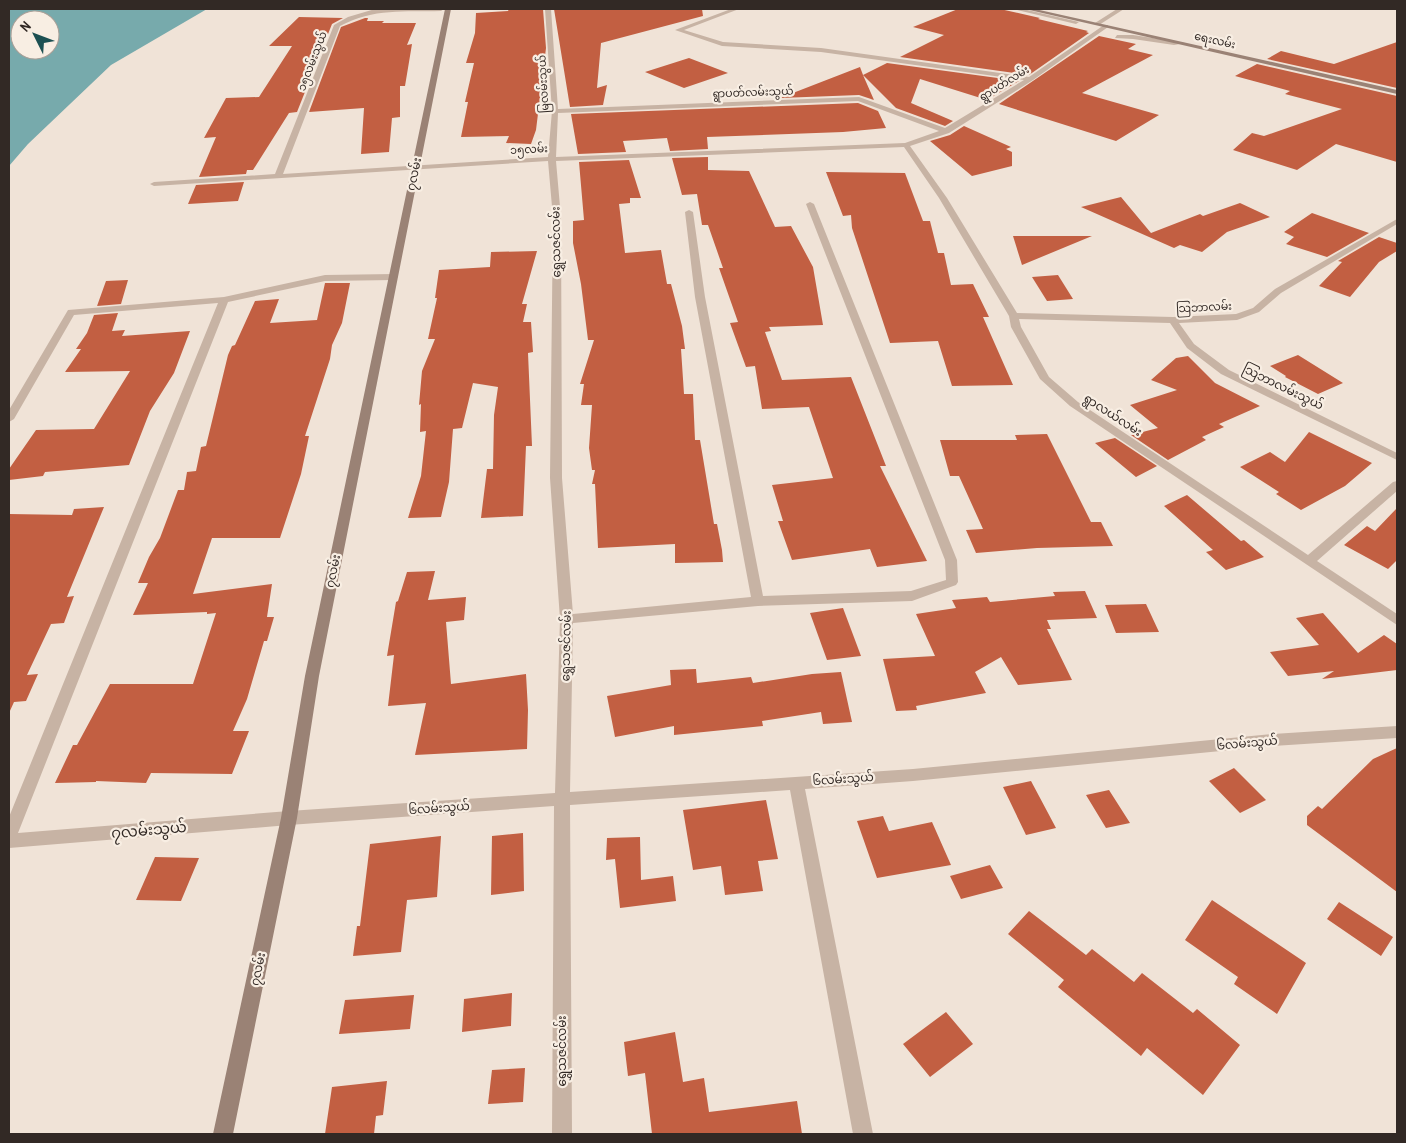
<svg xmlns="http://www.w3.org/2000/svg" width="1406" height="1143" font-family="'Archivo Narrow','Noto Sans Myanmar',sans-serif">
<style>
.water{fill:#77aaac;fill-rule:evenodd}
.building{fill:#c25f42}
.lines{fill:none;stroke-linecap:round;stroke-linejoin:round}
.street{fill:#c7b3a4;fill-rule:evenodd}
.secondary{fill:#9a8275;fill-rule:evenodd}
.labels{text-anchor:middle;stroke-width:4.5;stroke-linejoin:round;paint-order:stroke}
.far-street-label{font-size:11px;fill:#322925;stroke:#f8eee3}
.street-label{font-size:12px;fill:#322925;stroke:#f8eee3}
.near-street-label{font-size:15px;fill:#322925;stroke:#f8eee3}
</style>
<rect width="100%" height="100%" fill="#f0e3d7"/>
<path class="water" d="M 9,9 L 207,9 L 111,65 L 28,144 L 9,166 ZM 20,20 L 50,20 L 50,50 L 20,50 Z"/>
<path class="building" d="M 509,9 L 543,9 L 546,48 L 536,130 L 531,144 L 506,143 L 509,136 L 461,137 L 468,102 L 465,102 L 474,63 L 466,63 L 475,33 L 476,13 L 508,11 Z
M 554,9 L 702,9 L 703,16 L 601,43 L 597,88 L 607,85 L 603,105 L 570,107 Z
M 958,9 L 1000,9 L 1040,18 L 1038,19 L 1088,31 L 1086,32 L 1089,33 L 1029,75 L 900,57 L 944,35 L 913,27 Z
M 299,17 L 343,18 L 332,24 L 297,112 L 289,113 L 253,170 L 247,170 L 246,174 L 199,177 L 216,137 L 204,138 L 226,98 L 259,97 L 292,46 L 269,46 Z
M 365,18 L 368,18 L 367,21 L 384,21 L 382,23 L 416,23 L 407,45 L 412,44 L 405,86 L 400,86 L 400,117 L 392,118 L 389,152 L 361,154 L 364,108 L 309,112 L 341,27 Z
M 1099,36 L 1136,44 L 1128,49 L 1153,55 L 1082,93 L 1159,115 L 1116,141 L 999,104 Z
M 1397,42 L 1397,88 L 1267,59 L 1281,51 L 1334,64 Z
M 689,58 L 728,73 L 684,88 L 645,72 Z
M 887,63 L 1019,81 L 987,100 L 920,79 L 911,103 L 953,121 L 945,126 L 896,108 L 863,75 L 874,100 L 859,95 L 780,98 L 860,67 L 863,75 Z
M 1257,64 L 1397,96 L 1397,162 L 1336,144 L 1297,170 L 1233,150 L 1252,133 L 1264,136 L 1342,109 L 1285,94 L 1290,91 L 1235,76 Z
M 858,103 L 878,111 L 886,128 L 843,132 L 707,137 L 708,149 L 670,151 L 667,138 L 623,141 L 626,152 L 578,154 L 571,114 Z
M 964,126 L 1011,147 L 1006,149 L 1012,152 L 1012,166 L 972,176 L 930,141 L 950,135 Z
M 708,157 L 708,170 L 749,171 L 775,227 L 791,226 L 813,267 L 823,325 L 769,327 L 771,331 L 765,332 L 782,380 L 851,377 L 886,466 L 880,466 L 927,561 L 877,567 L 870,549 L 792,560 L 778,521 L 783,521 L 772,485 L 833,478 L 809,407 L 762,409 L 755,366 L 746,367 L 730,323 L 738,322 L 719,268 L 723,268 L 708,225 L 702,225 L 697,194 L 682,195 L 672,158 Z
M 629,160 L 641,198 L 630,198 L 630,203 L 619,204 L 625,253 L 661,250 L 667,284 L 671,284 L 682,326 L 685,349 L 681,349 L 684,394 L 693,394 L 695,440 L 700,440 L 714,524 L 717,524 L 722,550 L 723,562 L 675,563 L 675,544 L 598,548 L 595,484 L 592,484 L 595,470 L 592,470 L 589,448 L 592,405 L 581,405 L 584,384 L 580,384 L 594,340 L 588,340 L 581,284 L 573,243 L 573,221 L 584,220 L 579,162 Z
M 826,172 L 905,173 L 923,221 L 930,221 L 938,253 L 944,253 L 951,285 L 973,284 L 989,317 L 983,317 L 1013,385 L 952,386 L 938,341 L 890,343 L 852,228 L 851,215 L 843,216 Z
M 244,182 L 238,201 L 188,204 L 196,185 Z
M 1121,197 L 1151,233 L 1200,214 L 1203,216 L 1240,203 L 1270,217 L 1227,232 L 1202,252 L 1180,245 L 1174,248 L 1081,207 Z
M 1312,213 L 1369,233 L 1327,257 L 1286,244 L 1294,237 L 1284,232 Z
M 1013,236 L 1092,236 L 1022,265 Z
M 1379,237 L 1397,243 L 1397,251 L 1379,262 L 1350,297 L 1319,286 L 1342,262 L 1338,261 Z
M 537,251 L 522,304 L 527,304 L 523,322 L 531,322 L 533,352 L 528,353 L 532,446 L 526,446 L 523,516 L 481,518 L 487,469 L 493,469 L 494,415 L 498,387 L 473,383 L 462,428 L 453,429 L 449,482 L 441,517 L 408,518 L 421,476 L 426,431 L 420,432 L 421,404 L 419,405 L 422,371 L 435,339 L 428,339 L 437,298 L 435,298 L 439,270 L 490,267 L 491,252 Z
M 1058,275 L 1073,299 L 1047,301 L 1032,277 Z
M 128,280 L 121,304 L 97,306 L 106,281 Z
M 325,283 L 350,283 L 342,323 L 332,345 L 330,359 L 305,436 L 309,436 L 301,474 L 280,538 L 212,538 L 193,594 L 272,584 L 267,617 L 274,617 L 267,641 L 264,641 L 247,699 L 233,731 L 249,731 L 232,774 L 151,773 L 146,783 L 96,781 L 96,782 L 55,783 L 73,745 L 77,745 L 110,684 L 193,684 L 216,613 L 207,614 L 207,612 L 133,615 L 148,583 L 138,583 L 149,557 L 160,538 L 178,490 L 184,490 L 187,472 L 196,471 L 201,447 L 206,446 L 228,355 L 232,346 L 235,345 L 255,301 L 279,299 L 270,323 L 317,320 Z
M 118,313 L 112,331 L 125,330 L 122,336 L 190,331 L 174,373 L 150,411 L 129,465 L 45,472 L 43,476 L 9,480 L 9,469 L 36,430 L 94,429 L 130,371 L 65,372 L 81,349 L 76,349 L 87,333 L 94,315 Z
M 1298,355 L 1343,383 L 1318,394 L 1285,377 L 1286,376 L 1270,366 Z
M 1188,356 L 1215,383 L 1260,406 L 1219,424 L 1224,427 L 1202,437 L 1206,440 L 1168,460 L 1131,435 L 1158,428 L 1130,405 L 1177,390 L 1151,380 L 1176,358 Z
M 1309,432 L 1372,463 L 1345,486 L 1301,510 L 1276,494 L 1279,492 L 1240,467 L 1270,452 L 1285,462 Z
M 1047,434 L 1091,522 L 1101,522 L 1113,546 L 1037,548 L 976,553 L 966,530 L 983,529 L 959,476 L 950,476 L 940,440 L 1017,440 L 1015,435 Z
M 1115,438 L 1157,466 L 1136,477 L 1095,443 Z
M 1187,495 L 1241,541 L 1244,540 L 1264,557 L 1226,570 L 1206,552 L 1213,550 L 1164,506 Z
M 104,507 L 67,597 L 74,596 L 64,623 L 51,624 L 27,675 L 38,674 L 26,701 L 14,702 L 9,713 L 9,514 L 72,515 L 74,509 Z
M 1397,508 L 1397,560 L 1388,569 L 1344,545 L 1367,526 L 1375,531 Z
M 435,571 L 428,600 L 466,597 L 464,620 L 446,622 L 451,684 L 526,674 L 528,710 L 527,749 L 415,755 L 426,703 L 388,706 L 394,655 L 387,656 L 396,602 L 398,601 L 407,572 Z
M 1085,591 L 1097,618 L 1047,620 L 1051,629 L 1047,629 L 1072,680 L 1018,685 L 1001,657 L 975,672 L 986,693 L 916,706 L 917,710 L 896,711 L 883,659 L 935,656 L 916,614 L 956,608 L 952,600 L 987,597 L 990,602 L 1055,596 L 1053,592 Z
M 1146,604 L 1159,632 L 1116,633 L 1105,605 Z
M 843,608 L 861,656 L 827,660 L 810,613 Z
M 1323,613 L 1358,653 L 1384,635 L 1397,644 L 1397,670 L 1322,679 L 1334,671 L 1288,676 L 1270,652 L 1319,645 L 1296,618 Z
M 696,669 L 697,683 L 751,677 L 753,683 L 812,674 L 841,672 L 852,722 L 823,724 L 821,712 L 762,721 L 763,726 L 674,735 L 674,726 L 615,737 L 607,696 L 671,685 L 670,670 Z
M 1397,748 L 1397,892 L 1307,825 L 1307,816 L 1318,806 L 1322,809 L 1373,759 Z
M 1234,768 L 1266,800 L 1240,813 L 1209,781 Z
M 1031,781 L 1056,828 L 1026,835 L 1003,787 Z
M 1109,790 L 1130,823 L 1106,828 L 1086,795 Z
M 766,800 L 778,859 L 758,861 L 763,891 L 725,895 L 721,866 L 693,870 L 683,810 Z
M 883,816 L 889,831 L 932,822 L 951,865 L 877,878 L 857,821 Z
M 523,833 L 524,891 L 491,895 L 492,836 Z
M 441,836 L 437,897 L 407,900 L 401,952 L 353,956 L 357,926 L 360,926 L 370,844 Z
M 640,837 L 641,880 L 673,876 L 676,901 L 620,908 L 615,859 L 606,860 L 607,838 Z
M 155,857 L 199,858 L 181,901 L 136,900 Z
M 990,865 L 1003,888 L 961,899 L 950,876 Z
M 1212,900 L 1306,963 L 1277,1014 L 1234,984 L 1238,977 L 1185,940 Z
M 1339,902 L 1393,937 L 1381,956 L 1327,919 Z
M 1029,911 L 1086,955 L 1092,949 L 1134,982 L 1142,973 L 1193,1013 L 1197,1009 L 1240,1045 L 1203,1095 L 1147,1048 L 1141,1056 L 1058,987 L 1064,980 L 1008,934 Z
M 512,993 L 511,1026 L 462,1032 L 464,999 Z
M 414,995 L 410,1029 L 339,1034 L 345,1000 Z
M 946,1012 L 973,1044 L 930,1077 L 903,1044 Z
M 675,1032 L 683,1082 L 704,1078 L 709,1112 L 797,1101 L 802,1134 L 652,1134 L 645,1073 L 628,1076 L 624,1042 Z
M 525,1068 L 523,1102 L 488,1104 L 492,1070 Z
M 387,1081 L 383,1115 L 376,1116 L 374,1134 L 325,1134 L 332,1087 Z"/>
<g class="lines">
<path class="street" d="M 375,9 L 444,9 L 441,11 C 404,12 374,8 340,26 L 283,174 L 548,157 L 552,111 L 545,9 L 551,9 L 558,109 L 859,97 L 945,128 L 1024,80 L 821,52 L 722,46 L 675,30 L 731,9 L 739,9 L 684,30 L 723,42 L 821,48 L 1029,77 L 1104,25 L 1108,25 L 1108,27 L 1033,80 L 949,133 L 910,146 L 947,198 L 1017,313 L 1173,317 L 1236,314 L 1253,308 L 1275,289 L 1397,219 L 1397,224 L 1281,293 L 1259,312 L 1237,320 L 1179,323 L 1194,344 L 1229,370 L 1397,453 L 1397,460 L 1221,374 L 1187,348 L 1170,323 L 1019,319 L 1021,327 L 1049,377 L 1078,402 L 1308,555 L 1393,482 L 1397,481 L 1397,491 L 1317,561 L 1397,614 L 1397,625 L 1070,406 L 1040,379 L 1011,327 L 1009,316 L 939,198 L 904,147 L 556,161 L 561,218 L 562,478 L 573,614 L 751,597 L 695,297 L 685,212 L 689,210 L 693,212 L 705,297 L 763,596 L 911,591 L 946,580 L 945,560 L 806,204 L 810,202 L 814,204 L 957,560 L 958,582 L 956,585 L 912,601 L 758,606 L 573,623 L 570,792 L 913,769 L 1273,734 L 1397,726 L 1397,738 L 1273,746 L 913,781 L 805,789 L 873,1134 L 853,1134 L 790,790 L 570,805 L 572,1134 L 552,1134 L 554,806 L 289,825 L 9,848 L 9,817 L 218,303 L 74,315 L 14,419 L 9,422 L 9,410 L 68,310 L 224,297 L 325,275 L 394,274 L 398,277 L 394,280 L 325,281 L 228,302 L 18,833 L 289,811 L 555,793 L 560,619 L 550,478 L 553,218 L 548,161 L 154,186 L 150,184 L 154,182 L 275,174 L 334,25 L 348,17 ZM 858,101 L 939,131 L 905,143 L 556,157 L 558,113 Z
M 1013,9 L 1023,9 L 1079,22 L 1076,24 Z
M 1117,9 L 1124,9 L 1099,25 L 1095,25 L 1095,23 Z
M 1117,35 L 1133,35 L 1185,43 L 1174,45 L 1133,39 L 1115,38 Z"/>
<path class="secondary" d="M 445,9 L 451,9 L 319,676 L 297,818 L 233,1134 L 213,1134 L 281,818 L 305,676 Z
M 1025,9 L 1035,9 L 1397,90 L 1397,94 Z"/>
</g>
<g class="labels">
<g class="far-street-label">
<text transform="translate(1215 40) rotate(13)" y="4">ရေးလမ်း</text>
<text transform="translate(312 61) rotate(-69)" y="4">၁၅လမ်းသွယ်</text>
<text transform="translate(1004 83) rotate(-32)" y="4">ရွာပတ်လမ်း</text>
<text transform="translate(543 84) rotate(-93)" y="4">မြလမ်းသွယ်</text>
<text transform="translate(753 92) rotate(-2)" y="4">ရွာပတ်လမ်းသွယ်</text>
<text transform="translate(529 149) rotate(-3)" y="4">၁၅လမ်း</text>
<text transform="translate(1204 307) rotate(-3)" y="4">သြဘာလမ်း</text>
</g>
<g class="street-label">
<text transform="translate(414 174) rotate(-78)" y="4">၇လမ်း</text>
<text transform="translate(556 242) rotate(-91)" y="4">ရွှေသဇင်လမ်း</text>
<text transform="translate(1283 387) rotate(26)" y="4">သြဘာလမ်းသွယ်</text>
<text transform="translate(1113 415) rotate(33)" y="4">ရွာလယ်လမ်း</text>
<text transform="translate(333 571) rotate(-78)" y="4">၇လမ်း</text>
<text transform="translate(566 646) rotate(-89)" y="4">ရွှေသဇင်လမ်း</text>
<text transform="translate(1247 743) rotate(-5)" y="4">၆လမ်းသွယ်</text>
<text transform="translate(843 779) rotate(-4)" y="4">၆လမ်းသွယ်</text>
<text transform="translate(439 808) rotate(-4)" y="4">၆လမ်းသွယ်</text>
<text transform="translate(258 969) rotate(-78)" y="4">၇လမ်း</text>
<text transform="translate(562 1051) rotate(-90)" y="4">ရွှေသဇင်လမ်း</text>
</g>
<g class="near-street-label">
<text transform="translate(149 830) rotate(-5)" y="5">၇လမ်းသွယ်</text>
</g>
</g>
<rect width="1406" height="1143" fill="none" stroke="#322925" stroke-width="20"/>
<g transform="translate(35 35) rotate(312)"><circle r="24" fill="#f8eee3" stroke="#a99f97"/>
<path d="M0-4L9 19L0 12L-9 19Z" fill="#1c5052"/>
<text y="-8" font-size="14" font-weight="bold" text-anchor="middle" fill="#322925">N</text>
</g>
</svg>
